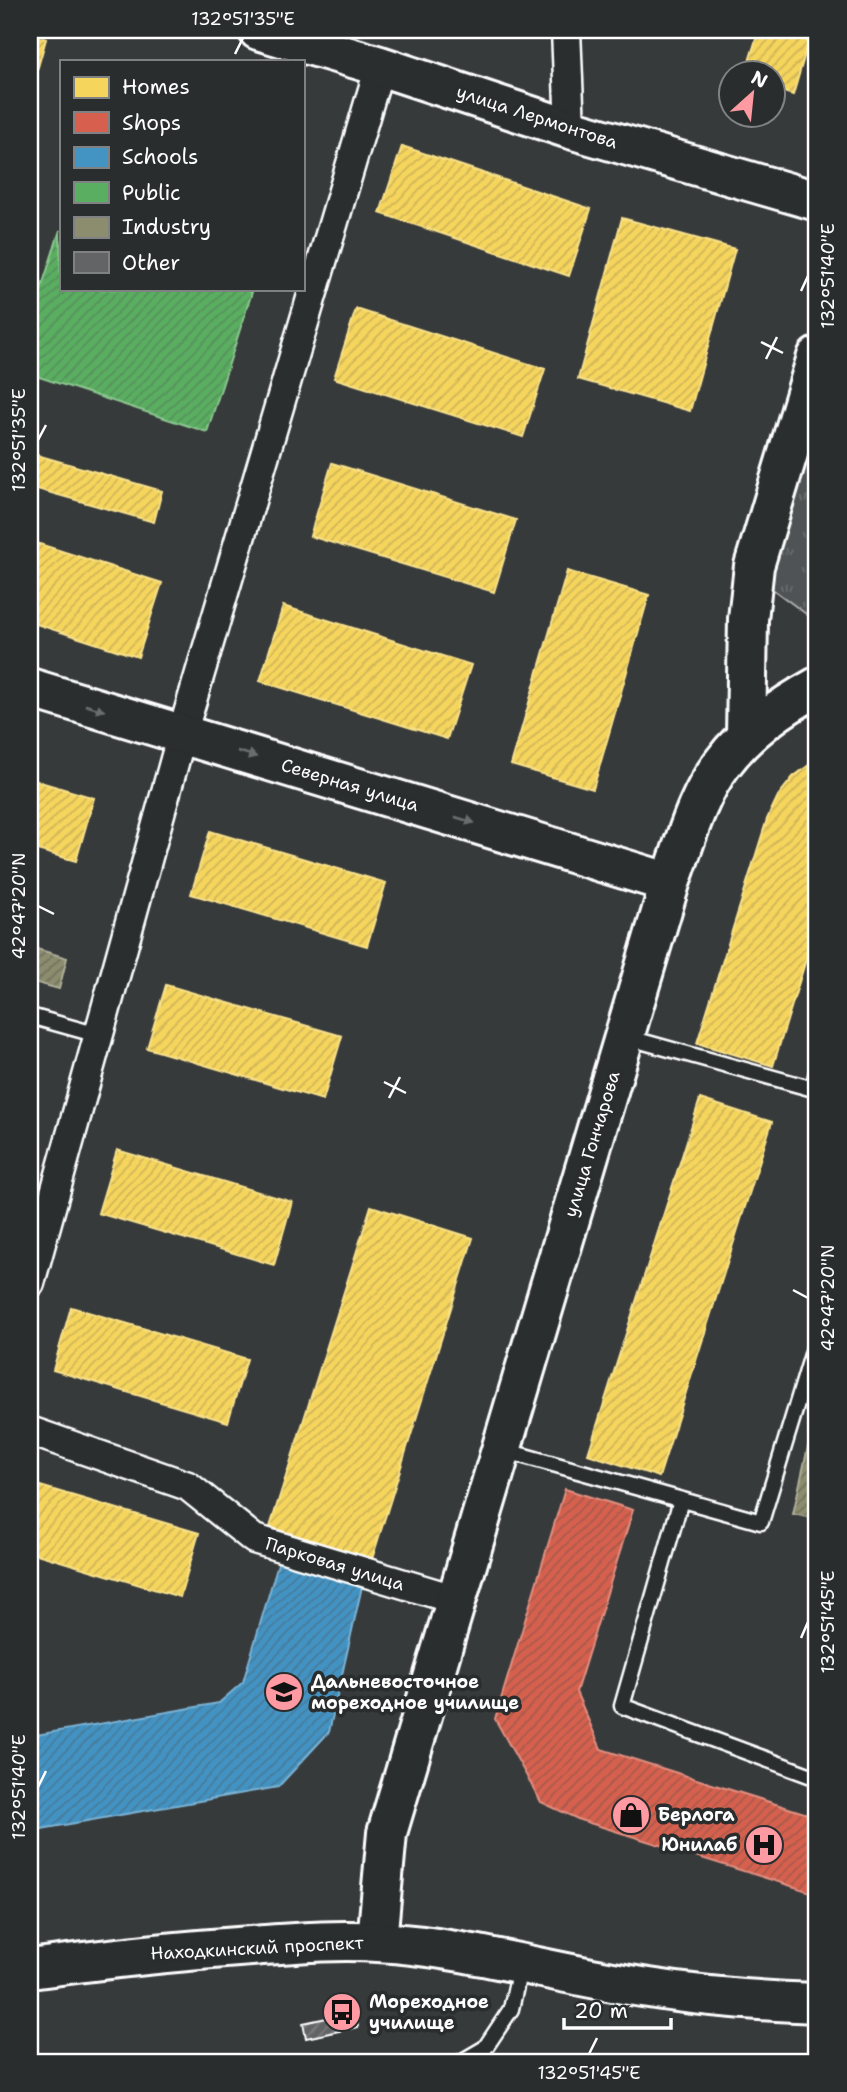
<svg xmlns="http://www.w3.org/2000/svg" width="847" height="2092" font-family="'Shantell Sans',sans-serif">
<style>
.grass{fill:url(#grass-tufts);stroke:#a8a9aa;stroke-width:2}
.homes{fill:url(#homes-hatch);stroke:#f9e28d;stroke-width:2}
.shops{fill:url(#shops-hatch);stroke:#e29082;stroke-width:2}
.schools{fill:url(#schools-hatch);stroke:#7bb3d5;stroke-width:2}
.public{fill:url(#public-hatch);stroke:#8cc690;stroke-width:2}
.industry{fill:url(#industry-hatch);stroke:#aeae9a;stroke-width:2}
.building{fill:url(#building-hatch);stroke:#fff;stroke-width:2}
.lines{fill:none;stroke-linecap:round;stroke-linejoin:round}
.lane-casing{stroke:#fff;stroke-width:19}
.street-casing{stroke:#fff;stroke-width:33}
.secondary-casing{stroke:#fff;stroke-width:44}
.primary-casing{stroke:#fff;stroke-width:44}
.lane{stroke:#2a2d2e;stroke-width:14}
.street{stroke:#2a2d2e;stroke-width:28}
.secondary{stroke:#2a2d2e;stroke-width:38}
.primary{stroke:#2a2d2e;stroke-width:38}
.oneway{fill:#6a6c6d}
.ticks{fill:none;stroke:#fff;stroke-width:2.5}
.labels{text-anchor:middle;stroke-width:7;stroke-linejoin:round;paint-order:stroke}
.street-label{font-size:18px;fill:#fff;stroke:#2a2d2e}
.poi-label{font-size:18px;font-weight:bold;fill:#fff;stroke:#2a2d2e;text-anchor:start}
.neatline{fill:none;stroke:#fff;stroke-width:2.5}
.ticks-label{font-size:18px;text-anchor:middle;fill:#fff}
</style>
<defs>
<pattern id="grass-tufts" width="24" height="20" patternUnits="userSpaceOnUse" patternTransform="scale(1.75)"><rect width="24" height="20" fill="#505354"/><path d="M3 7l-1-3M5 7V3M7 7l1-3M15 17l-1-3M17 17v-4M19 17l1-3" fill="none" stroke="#6a6d6e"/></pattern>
<pattern id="homes-hatch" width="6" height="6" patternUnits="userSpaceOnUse" patternTransform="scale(1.75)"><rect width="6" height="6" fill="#f6d55c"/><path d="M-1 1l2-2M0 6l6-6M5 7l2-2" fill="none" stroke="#ccb358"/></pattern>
<pattern id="shops-hatch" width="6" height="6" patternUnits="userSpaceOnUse" patternTransform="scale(1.75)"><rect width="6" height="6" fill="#d6604d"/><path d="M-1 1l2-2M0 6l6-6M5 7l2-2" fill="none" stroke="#a6594d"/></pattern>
<pattern id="schools-hatch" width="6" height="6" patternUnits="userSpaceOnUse" patternTransform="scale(1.75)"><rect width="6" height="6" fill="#4393c3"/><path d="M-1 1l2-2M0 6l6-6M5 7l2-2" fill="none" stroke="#467a99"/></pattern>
<pattern id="public-hatch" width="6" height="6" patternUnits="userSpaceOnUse" patternTransform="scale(1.75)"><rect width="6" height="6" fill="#5aae61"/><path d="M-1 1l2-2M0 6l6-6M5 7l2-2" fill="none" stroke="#56915b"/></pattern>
<pattern id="industry-hatch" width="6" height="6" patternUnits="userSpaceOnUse" patternTransform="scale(1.75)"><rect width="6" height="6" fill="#8c8c6e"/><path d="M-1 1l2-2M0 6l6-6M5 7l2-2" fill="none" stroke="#727260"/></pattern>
<pattern id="building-hatch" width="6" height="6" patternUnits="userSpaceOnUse" patternTransform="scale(1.75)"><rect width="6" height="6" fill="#636465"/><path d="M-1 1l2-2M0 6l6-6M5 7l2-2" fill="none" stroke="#7a7b7c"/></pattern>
</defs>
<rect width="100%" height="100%" fill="#373a3b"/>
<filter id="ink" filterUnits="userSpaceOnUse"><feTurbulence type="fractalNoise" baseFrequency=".0143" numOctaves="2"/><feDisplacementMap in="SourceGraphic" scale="14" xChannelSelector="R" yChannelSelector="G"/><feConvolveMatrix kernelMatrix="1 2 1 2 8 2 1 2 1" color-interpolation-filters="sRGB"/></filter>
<g filter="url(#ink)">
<path class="grass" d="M 817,409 L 817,622 L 767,585 Z"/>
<path class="homes" d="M 759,30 L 777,30 L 809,40 L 793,95 L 774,89 L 774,74 L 745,74 Z
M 30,34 L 46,39 L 30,95 Z
M 402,146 L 591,209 L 569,276 L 380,213 Z
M 622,218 L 735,249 L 690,411 L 578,379 Z
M 356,309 L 545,369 L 523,437 L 334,378 Z
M 30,453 L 162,491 L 154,522 L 30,487 Z
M 332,463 L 516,520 L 494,592 L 310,536 Z
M 30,541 L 162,583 L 138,657 L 30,622 Z
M 567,571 L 649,595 L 593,789 L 511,765 Z
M 283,606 L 471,665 L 447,739 L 260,681 Z
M 817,759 L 817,924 L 773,1066 L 697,1043 L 767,819 L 778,796 L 793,777 Z
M 30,779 L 94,798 L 76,861 L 30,848 Z
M 210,831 L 386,883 L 367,946 L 191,894 Z
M 166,985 L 342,1036 L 323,1100 L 147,1048 Z
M 700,1099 L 772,1122 L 659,1477 L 588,1454 Z
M 117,1150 L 292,1202 L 274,1265 L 98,1213 Z
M 371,1206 L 473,1238 L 372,1559 L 270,1527 Z
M 71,1307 L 247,1359 L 228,1422 L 53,1370 Z
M 30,1483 L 199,1533 L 180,1597 L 30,1552 Z"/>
<path class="shops" d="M 565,1489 L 633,1510 L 576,1692 L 601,1749 L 817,1817 L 817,1894 L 580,1820 L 541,1802 L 495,1719 Z"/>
<path class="schools" d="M 279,1560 L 363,1582 L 329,1732 L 278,1787 L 30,1831 L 30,1736 L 219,1703 L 243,1682 Z"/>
<path class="public" d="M 60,230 L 61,289 L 244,289 L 252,292 L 207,432 L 30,374 L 30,324 Z"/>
<path class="industry" d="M 30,947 L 67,958 L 59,989 L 30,981 Z
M 808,1447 L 817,1449 L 817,1519 L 793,1514 Z"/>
<path class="building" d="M 355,2012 L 358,2027 L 306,2038 L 303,2023 Z"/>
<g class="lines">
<defs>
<path id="lane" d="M 30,1016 L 98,1035
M 626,1037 L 817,1090
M 813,1088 L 817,1072
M 503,1450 L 761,1522 L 817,1338
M 681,1500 L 622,1706 L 817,1778
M 461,2062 L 485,2048 L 511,2009 L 521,1964"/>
<path id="street" d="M 566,30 L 570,129
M 30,1283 L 182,734 L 380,66
M 30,1431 L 188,1486 L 254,1539 L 457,1600"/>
<path id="secondary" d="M 258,30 L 380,66 L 570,129 L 817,201
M 30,688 L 670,883
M 746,736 L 748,619 L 754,566 L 817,357
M 377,1941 L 387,1833 L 670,883 C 685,843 696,798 722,764 C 747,730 781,707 817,687"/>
<path id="primary" d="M 30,1969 C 103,1959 177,1951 251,1946 C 293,1943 336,1939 378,1942 C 469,1947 558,1975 649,1988 C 705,1997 761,2001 817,2003"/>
</defs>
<use href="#lane" class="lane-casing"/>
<use href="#street" class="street-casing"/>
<use href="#secondary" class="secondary-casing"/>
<use href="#primary" class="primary-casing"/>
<use href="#lane" class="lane"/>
<use href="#street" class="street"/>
<use href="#secondary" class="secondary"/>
<use href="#primary" class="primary"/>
</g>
<defs><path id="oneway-solid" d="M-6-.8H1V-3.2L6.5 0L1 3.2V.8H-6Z" transform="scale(1.75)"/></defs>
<g class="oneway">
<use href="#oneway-solid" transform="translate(95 708) rotate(17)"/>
<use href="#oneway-solid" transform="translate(247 754) rotate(17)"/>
<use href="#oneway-solid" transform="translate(465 820) rotate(17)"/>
</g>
</g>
<path class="ticks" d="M 235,54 L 243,38M 801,291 L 808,276M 761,342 L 783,353M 766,359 L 777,337M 38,440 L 46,425M 38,906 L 54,914M 384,1082 L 406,1093M 389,1098 L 400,1077M 793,1290 L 808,1298M 801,1638 L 808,1622M 38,1787 L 46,1771M 589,2054 L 597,2038"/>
<defs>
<symbol id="university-disc" viewBox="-11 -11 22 22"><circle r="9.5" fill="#ff9aa2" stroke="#2a2d2e"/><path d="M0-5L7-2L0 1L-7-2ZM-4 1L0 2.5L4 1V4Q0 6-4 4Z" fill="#111"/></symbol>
<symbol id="shop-disc" viewBox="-11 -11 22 22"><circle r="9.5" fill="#ff9aa2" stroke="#2a2d2e"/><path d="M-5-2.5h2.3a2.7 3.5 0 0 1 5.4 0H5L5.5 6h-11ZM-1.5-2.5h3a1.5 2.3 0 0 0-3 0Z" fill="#111"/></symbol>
<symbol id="hospital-disc" viewBox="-11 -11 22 22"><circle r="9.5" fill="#ff9aa2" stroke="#2a2d2e"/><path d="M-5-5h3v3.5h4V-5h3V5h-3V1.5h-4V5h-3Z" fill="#111"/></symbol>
<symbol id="bus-disc" viewBox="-11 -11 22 22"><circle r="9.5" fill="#ff9aa2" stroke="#2a2d2e"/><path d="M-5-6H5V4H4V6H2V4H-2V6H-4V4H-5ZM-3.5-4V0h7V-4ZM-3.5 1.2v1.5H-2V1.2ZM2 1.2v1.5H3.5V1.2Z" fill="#111"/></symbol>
</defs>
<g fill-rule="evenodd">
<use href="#university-disc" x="262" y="1670" width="44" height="44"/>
<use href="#shop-disc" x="609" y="1793" width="44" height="44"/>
<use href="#hospital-disc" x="742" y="1823" width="44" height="44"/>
<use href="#bus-disc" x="320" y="1990" width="44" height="44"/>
</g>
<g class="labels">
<g class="street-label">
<text transform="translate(537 117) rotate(18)" y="6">улица Лермонтова</text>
<text transform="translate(350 785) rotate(17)" y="6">Северная улица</text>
<text transform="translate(592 1144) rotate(-73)" y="6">улица Гончарова</text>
<text transform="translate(335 1564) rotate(17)" y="6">Парковая улица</text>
<text transform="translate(257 1948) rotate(-3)" y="6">Находкинский проспект</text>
</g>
<g class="poi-label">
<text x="311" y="1688">Дальневосточное<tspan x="311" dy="21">мореходное училище</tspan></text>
<text x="658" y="1821">Берлога</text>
<text x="737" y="1851" text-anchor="end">Юнилаб</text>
<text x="369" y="2008">Мореходное<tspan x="369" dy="21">училище</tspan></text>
</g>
</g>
<rect width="847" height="2092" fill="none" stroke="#2a2d2e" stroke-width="77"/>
<rect x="60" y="60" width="245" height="231" fill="#2a2d2e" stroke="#7f8182" stroke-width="2"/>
<rect x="74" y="77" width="35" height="21" fill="#f6d55c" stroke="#7f8182" stroke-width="2"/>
<text x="122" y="94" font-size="21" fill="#ffffff">Homes</text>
<rect x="74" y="112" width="35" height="21" fill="#d6604d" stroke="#7f8182" stroke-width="2"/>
<text x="122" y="130" font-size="21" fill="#ffffff">Shops</text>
<rect x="74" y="147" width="35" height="21" fill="#4393c3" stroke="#7f8182" stroke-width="2"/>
<text x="122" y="164" font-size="21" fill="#ffffff">Schools</text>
<rect x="74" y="182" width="35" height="21" fill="#5aae61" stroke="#7f8182" stroke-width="2"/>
<text x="122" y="200" font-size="21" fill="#ffffff">Public</text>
<rect x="74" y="217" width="35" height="21" fill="#8c8c6e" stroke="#7f8182" stroke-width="2"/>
<text x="122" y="234" font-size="21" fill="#ffffff">Industry</text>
<rect x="74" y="252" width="35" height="21" fill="#636465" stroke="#7f8182" stroke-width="2"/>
<text x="122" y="270" font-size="21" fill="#ffffff">Other</text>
<g transform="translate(752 94) rotate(27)"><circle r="33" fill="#2a2d2e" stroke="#7f8182" stroke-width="2"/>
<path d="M0-5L12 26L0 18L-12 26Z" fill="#ff9aa2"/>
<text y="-10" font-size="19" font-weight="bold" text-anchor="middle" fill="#ffffff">N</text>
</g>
<path d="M564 2018v10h107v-10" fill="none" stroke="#ffffff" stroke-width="3.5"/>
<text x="574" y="2018" font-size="21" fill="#ffffff" stroke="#2a2d2e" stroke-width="5" paint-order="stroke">20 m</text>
<rect x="38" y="38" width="770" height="2016" class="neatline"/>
<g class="ticks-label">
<text x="243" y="25">132°51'35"E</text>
<text transform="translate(828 276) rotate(-90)" y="6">132°51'40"E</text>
<text transform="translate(19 440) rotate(-90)" y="6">132°51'35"E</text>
<text transform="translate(19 906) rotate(-90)" y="6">42°47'20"N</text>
<text transform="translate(828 1298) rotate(-90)" y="6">42°47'20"N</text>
<text transform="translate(828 1622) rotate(-90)" y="6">132°51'45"E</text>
<text transform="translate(19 1787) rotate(-90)" y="6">132°51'40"E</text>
<text x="589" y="2079">132°51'45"E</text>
</g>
</svg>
